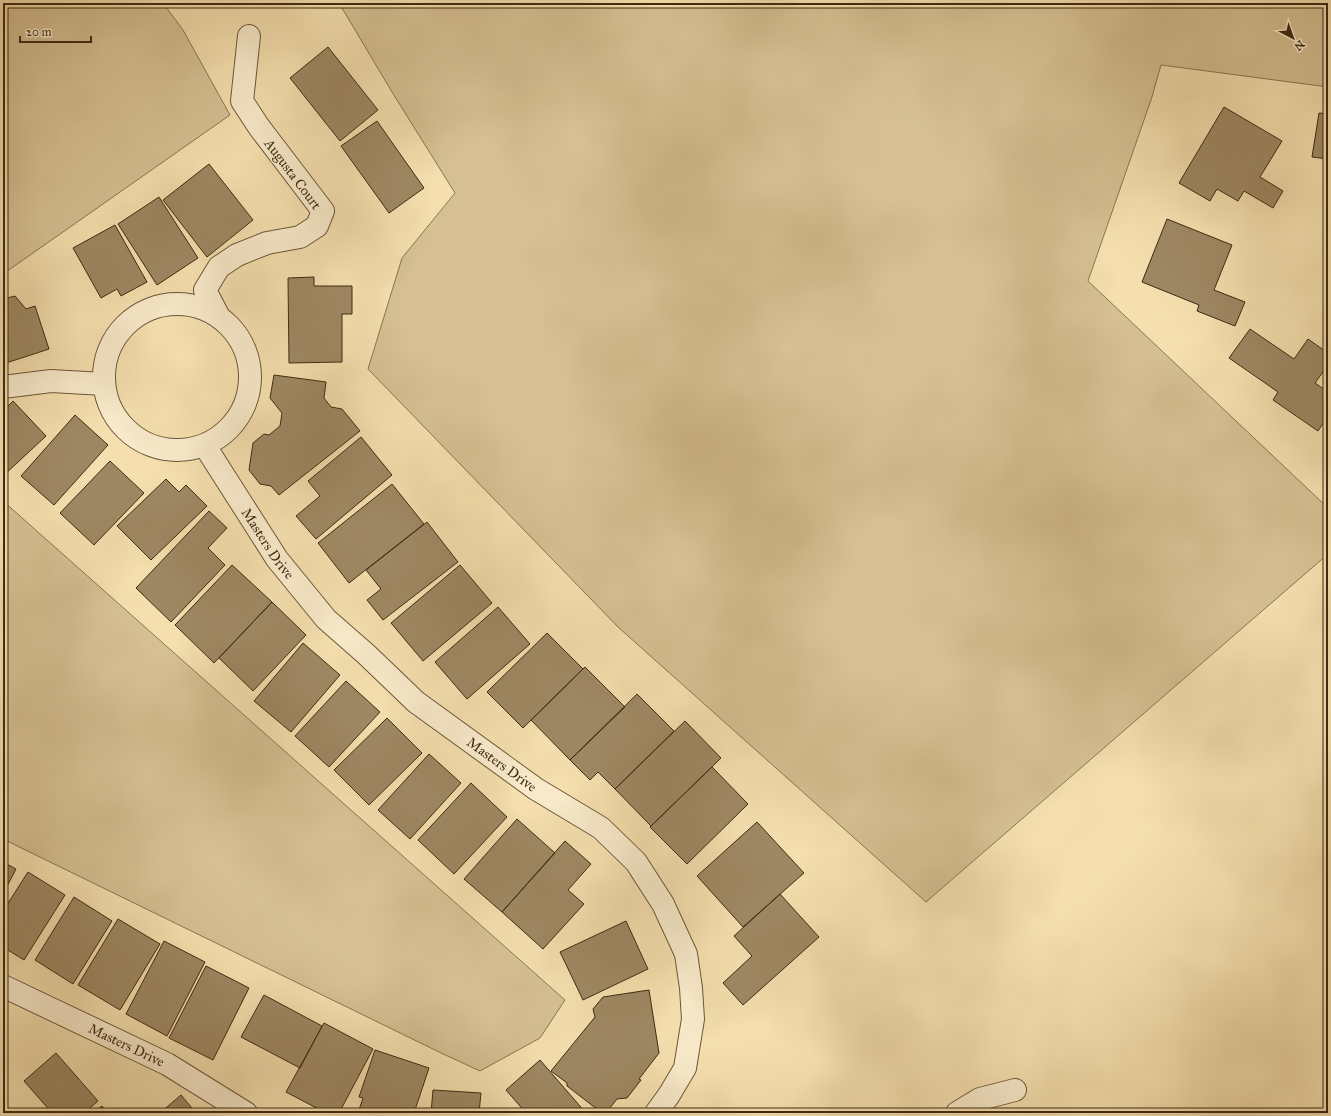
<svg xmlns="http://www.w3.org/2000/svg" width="1331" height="1116" font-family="'IM FELL Great Primer',serif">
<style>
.green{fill:#d6c093;stroke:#8a7552}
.building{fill:#9e8863;stroke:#3f2a11}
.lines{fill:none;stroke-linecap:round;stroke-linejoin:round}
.street-casing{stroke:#6c5738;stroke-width:24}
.street{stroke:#f8eaca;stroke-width:22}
.labels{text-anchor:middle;stroke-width:3;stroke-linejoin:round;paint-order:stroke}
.street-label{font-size:14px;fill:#3f2a11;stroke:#f8eaca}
</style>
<rect width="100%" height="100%" fill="#f5dfae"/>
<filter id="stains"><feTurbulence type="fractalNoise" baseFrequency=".005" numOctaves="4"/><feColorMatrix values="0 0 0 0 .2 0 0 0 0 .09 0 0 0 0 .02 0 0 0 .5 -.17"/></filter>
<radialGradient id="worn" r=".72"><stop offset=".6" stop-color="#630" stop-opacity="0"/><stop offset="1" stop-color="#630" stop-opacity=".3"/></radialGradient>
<path class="green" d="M 3,3 L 163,3 L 183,30 L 230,115 L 3,274 Z
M 339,3 L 1328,3 L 1328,87 L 1161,65 L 1152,97 L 1088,281 L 1328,508 L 1328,554 L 926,902 L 618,627 L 368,369 L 402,258 L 455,193 L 392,92 Z
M 3,501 L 565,1000 L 540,1038 L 480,1071 L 441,1053 L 3,839 Z"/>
<path class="building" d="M 328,47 L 378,110 L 340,141 L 290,78 Z
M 1224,107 L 1282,141 L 1260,177 L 1283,191 L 1273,208 L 1244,191 L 1238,201 L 1217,189 L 1210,201 L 1179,183 Z
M 1319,113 L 1328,114 L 1328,159 L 1312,157 Z
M 377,121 L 424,188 L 389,213 L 341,146 Z
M 209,164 L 253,220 L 207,257 L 163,200 Z
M 159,197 L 198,258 L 157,285 L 118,224 Z
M 1167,219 L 1232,245 L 1214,290 L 1245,302 L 1235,326 L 1197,311 L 1199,305 L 1142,282 Z
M 115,225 L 147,282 L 121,296 L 117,289 L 101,298 L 73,248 Z
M 314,277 L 314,286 L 352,286 L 352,314 L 342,314 L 342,362 L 289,363 L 288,278 Z
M 15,296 L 26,309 L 35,306 L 49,349 L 3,364 L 3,299 Z
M 1250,329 L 1294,359 L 1308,339 L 1328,353 L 1328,365 L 1315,383 L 1328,392 L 1328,416 L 1318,431 L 1273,400 L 1278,392 L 1229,358 Z
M 274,375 L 326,382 L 324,398 L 331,407 L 342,409 L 360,431 L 279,495 L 271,486 L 260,484 L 249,470 L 253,443 L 264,434 L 269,435 L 280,426 L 282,413 L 270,398 Z
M 13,401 L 46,436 L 3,476 L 3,411 Z
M 75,415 L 108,445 L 54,505 L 21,476 Z
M 361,437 L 392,475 L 316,539 L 296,516 L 320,496 L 308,481 Z
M 110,461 L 144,493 L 94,545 L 60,513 Z
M 166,479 L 179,492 L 186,485 L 207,506 L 151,560 L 117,526 Z
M 392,484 L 424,524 L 349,583 L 318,543 Z
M 209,511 L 227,528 L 208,548 L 225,565 L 171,622 L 136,588 Z
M 427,522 L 458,562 L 383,620 L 367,600 L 381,589 L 366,570 Z
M 232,565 L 272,602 L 214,663 L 175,625 Z
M 460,565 L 492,603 L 423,661 L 391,623 Z
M 272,602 L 306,635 L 253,691 L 219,658 Z
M 498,607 L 530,644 L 467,699 L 435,662 Z
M 547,633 L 583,669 L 523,728 L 487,692 Z
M 303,643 L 340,675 L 291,732 L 254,701 Z
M 585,667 L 625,707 L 570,760 L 531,720 Z
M 346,681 L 380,712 L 329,767 L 295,736 Z
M 637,694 L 674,731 L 615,789 L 598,772 L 590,780 L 570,760 Z
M 387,718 L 422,753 L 369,805 L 334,770 Z
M 685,721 L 721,758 L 651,826 L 615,789 Z
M 429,754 L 461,783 L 410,839 L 378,810 Z
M 712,767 L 748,804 L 687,864 L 650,827 Z
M 471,783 L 507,817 L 454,874 L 418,840 Z
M 517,819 L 555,853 L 502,912 L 464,879 Z
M 757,822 L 804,873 L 743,927 L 697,876 Z
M 565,841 L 591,864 L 568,890 L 584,904 L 543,949 L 502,912 Z
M 3,862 L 16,869 L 3,894 Z
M 28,872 L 65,895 L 24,960 L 3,947 L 3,911 Z
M 780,894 L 819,937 L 743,1005 L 723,983 L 752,956 L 734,936 Z
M 74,897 L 112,921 L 73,984 L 35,960 Z
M 118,919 L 160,944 L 120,1010 L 78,985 Z
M 626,921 L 648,969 L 583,1000 L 560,952 Z
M 164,941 L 205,962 L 167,1036 L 126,1014 Z
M 206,966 L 249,988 L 213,1060 L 169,1038 Z
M 649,990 L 659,1053 L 639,1079 L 641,1080 L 627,1098 L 617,1099 L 606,1113 L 602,1113 L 567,1086 L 567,1083 L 551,1071 L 595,1017 L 593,1009 L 603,997 Z
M 264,995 L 322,1026 L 300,1068 L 241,1037 Z
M 324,1023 L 373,1049 L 339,1113 L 326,1113 L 286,1092 Z
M 375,1050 L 429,1068 L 414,1113 L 358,1113 L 363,1098 L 359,1097 Z
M 56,1053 L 98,1101 L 84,1113 L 52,1113 L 24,1081 Z
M 540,1060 L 586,1113 L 526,1113 L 506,1090 Z
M 433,1090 L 481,1093 L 479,1113 L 431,1113 Z
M 181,1095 L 196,1113 L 160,1113 Z
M 102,1106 L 108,1113 L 93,1113 Z"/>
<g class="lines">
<defs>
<g id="street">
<circle cx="177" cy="377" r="73"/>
<path d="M 218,315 L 205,290 L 219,267 L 237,255 L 267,243 L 300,237 L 317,226 L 323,211 L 259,127 L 242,101 L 249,36"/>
<path d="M 3,387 L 51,381 L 104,384"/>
<path id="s1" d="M 205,446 L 277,559 L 326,619 L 366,654 L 416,702 L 536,789 L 601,828 L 636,862 L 663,904 L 686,954 L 691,988 L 693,1019 L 685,1068 L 669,1095 L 656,1113"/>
<path id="s2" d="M 3,986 L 167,1064 L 246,1113"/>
<path d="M 957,1113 L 980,1099 L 1015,1090"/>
</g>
</defs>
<use href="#street" class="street-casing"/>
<use href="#street" class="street"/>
</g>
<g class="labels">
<g class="street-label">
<text transform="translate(293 174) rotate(53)" y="5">Augusta Court</text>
<text dy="5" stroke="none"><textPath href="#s1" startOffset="116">Masters Drive</textPath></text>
<text dy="5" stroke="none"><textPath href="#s1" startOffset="440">Masters Drive</textPath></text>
<text dy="5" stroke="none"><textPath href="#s2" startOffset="137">Masters Drive</textPath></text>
</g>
</g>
<rect width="1331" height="1116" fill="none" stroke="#f5dfae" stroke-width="16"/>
<rect x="4" y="4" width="1323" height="1108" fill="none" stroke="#3f2a11" stroke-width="2"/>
<rect x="8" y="8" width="1315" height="1100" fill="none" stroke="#3f2a11"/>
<g transform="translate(1293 38) rotate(139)" stroke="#f8eaca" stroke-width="3" paint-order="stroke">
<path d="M0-3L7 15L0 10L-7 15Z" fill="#3f2a11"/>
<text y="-6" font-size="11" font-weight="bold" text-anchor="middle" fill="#3f2a11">N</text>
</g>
<path d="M20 36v6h71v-6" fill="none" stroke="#3f2a11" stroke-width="2"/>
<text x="26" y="36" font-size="12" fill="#3f2a11" stroke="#f8eaca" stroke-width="3" paint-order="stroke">20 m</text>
<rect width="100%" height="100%" filter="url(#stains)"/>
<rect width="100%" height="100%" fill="url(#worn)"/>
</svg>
